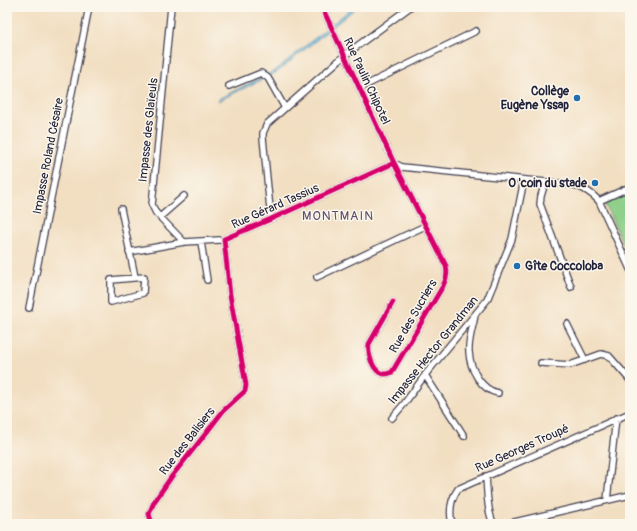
<svg xmlns="http://www.w3.org/2000/svg" width="637" height="531" font-family="Pangolin,sans-serif">
<style>
.grass{fill:#8dcf88;stroke:#587862}
.water{fill:#66c1e4;stroke:#447290}
.lines{fill:none;stroke-linecap:round;stroke-linejoin:round}
.minor-casing{stroke:#413e4f;stroke-width:8}
.minor{stroke:#fff;stroke-width:5.5}
.cycleway-casing{stroke:#fbf7ec;stroke-width:8}
.cycleway{stroke:#d6006c;stroke-width:5}
.poi-dot{fill:#1f6fb2;stroke:#fbf7ec;stroke-width:1.5}
.labels{text-anchor:middle;stroke-width:3;stroke-linejoin:round;paint-order:stroke}
.street-label{font-size:12px;fill:#22223b;stroke:#fbf7ec}
.poi-label{font-size:12px;font-weight:bold;fill:#22223b;stroke:#fbf7ec;text-anchor:end}
.neighbourhood-label{font-size:13px;letter-spacing:1px;fill:#5f4e6d;stroke:#fbf7ec}
</style>
<rect width="100%" height="100%" fill="#fbf7ec"/>
<filter id="ink" filterUnits="userSpaceOnUse"><feTurbulence type="fractalNoise" baseFrequency=".025" numOctaves="2"/><feDisplacementMap in="SourceGraphic" scale="8" xChannelSelector="R" yChannelSelector="G"/><feConvolveMatrix kernelMatrix="1 2 1 2 8 2 1 2 1" color-interpolation-filters="sRGB"/></filter>
<filter id="wash" filterUnits="userSpaceOnUse"><feTurbulence type="fractalNoise" baseFrequency=".012" numOctaves="4" result="noise"/><feDisplacementMap in="SourceGraphic" scale="16" xChannelSelector="R" yChannelSelector="G"/><feGaussianBlur stdDeviation="0.9" result="paint"/><feColorMatrix in="noise" values="0 0 0 0 0 0 0 0 0 0 0 0 0 0 0 0 0 1.4 0 .05"/><feComposite in="paint" operator="in"/></filter>
<g filter="url(#wash)">
<rect width="100%" height="100%" fill="#f2dec1"/>
<path class="grass" d="M 630,193 L 630,259 L 605,204 Z"/>
<path class="water" d="M 353,7 L 357,7 L 277,72 L 218,101 L 218,99 L 276,70 Z"/>
</g>
<g filter="url(#ink)">
<g class="lines">
<defs>
<path id="minor" d="M 171,7 L 152,205 L 156,213 L 184,242
M 322,7 L 394,163 L 446,266 C 448,274 446,279 443,286 L 392,372 C 376,381 367,357 369,344 L 393,302
M 229,86 L 261,73 L 268,78 L 285,108
M 360,88 L 476,31
M 394,163 L 402,167 L 575,185 C 585,189 592,193 599,201 L 630,269
M 545,183 L 541,196 L 540,204 L 571,287
M 599,201 L 630,187
M 121,209 L 135,277
M 160,217 L 184,196
M 271,219 L 263,138 L 263,133 L 267,124 L 345,55 L 410,7
M 201,242 L 207,280
M 129,252 L 184,242 L 219,240
M 144,277 L 143,293 L 111,302 L 111,280 Z
M 317,277 L 425,226
M 29,308 L 89,7
M 475,315 C 473,327 468,340 469,352 C 470,369 481,390 498,393
M 567,324 L 585,360
M 541,363 L 570,365 L 601,354 L 609,356 L 630,380
M 425,375 L 464,436
M 392,418 L 404,404 L 425,375 L 487,300 L 512,239 L 524,180
M 486,476 C 487,488 487,514 494,524
M 607,500 L 616,418
M 152,524 L 149,514 L 154,502 L 172,476 L 207,432 L 223,411 L 245,391 L 246,385 L 230,295 L 224,239 L 271,219 L 394,163
M 452,524 C 449,511 450,500 458,489 L 630,413
M 506,524 L 630,495"/>
</defs>
<use href="#minor" class="minor-casing"/>
<use href="#minor" class="minor"/>
<defs>
<path id="cycleway" d="M 322,7 L 394,163 L 446,266 C 448,274 446,279 443,286 L 392,372 C 376,381 367,357 369,344 L 393,302
M 152,524 L 149,514 L 154,502 L 172,476 L 207,432 L 223,411 L 245,391 L 246,385 L 230,295 L 224,239 L 271,219 L 394,163"/>
</defs>
<use href="#cycleway" class="cycleway-casing"/>
<use href="#cycleway" class="cycleway"/>
</g>
</g>
<g class="poi-dot">
<circle cx="577" cy="98" r="4"/>
<circle cx="595" cy="183" r="4"/>
<circle cx="517" cy="266" r="4"/>
</g>
<g class="labels">
<g class="street-label">
<text transform="translate(367 81) rotate(65)" y="4">Rue Paulin Chipotel</text>
<text transform="translate(148 130) rotate(-84)" y="4">Impasse des Glaïeuls</text>
<text transform="translate(48 156) rotate(-79)" y="4">Impasse Roland Césaire</text>
<text transform="translate(275 206) rotate(-24)" y="4">Rue Gérard Tassius</text>
<text transform="translate(413 316) rotate(-60)" y="4">Rue des Sucriers</text>
<text transform="translate(433 350) rotate(-51)" y="4">Impasse Hector Grandman</text>
<text transform="translate(187 441) rotate(-52)" y="4">Rue des Balisiers</text>
<text transform="translate(522 448) rotate(-24)" y="4">Rue Georges Troupé</text>
</g>
<g class="poi-label">
<text x="569" y="95">Collège<tspan x="569" dy="14">Eugène Yssap</tspan></text>
<text x="587" y="187">O 'coin du stade</text>
<text x="525" y="270" text-anchor="start">Gîte Coccoloba</text>
</g>
<g class="neighbourhood-label">
<text x="338" y="220">MONTMAIN</text>
</g>
</g>
<rect width="637" height="531" fill="none" stroke="#fbf7ec" stroke-width="24"/>
</svg>
